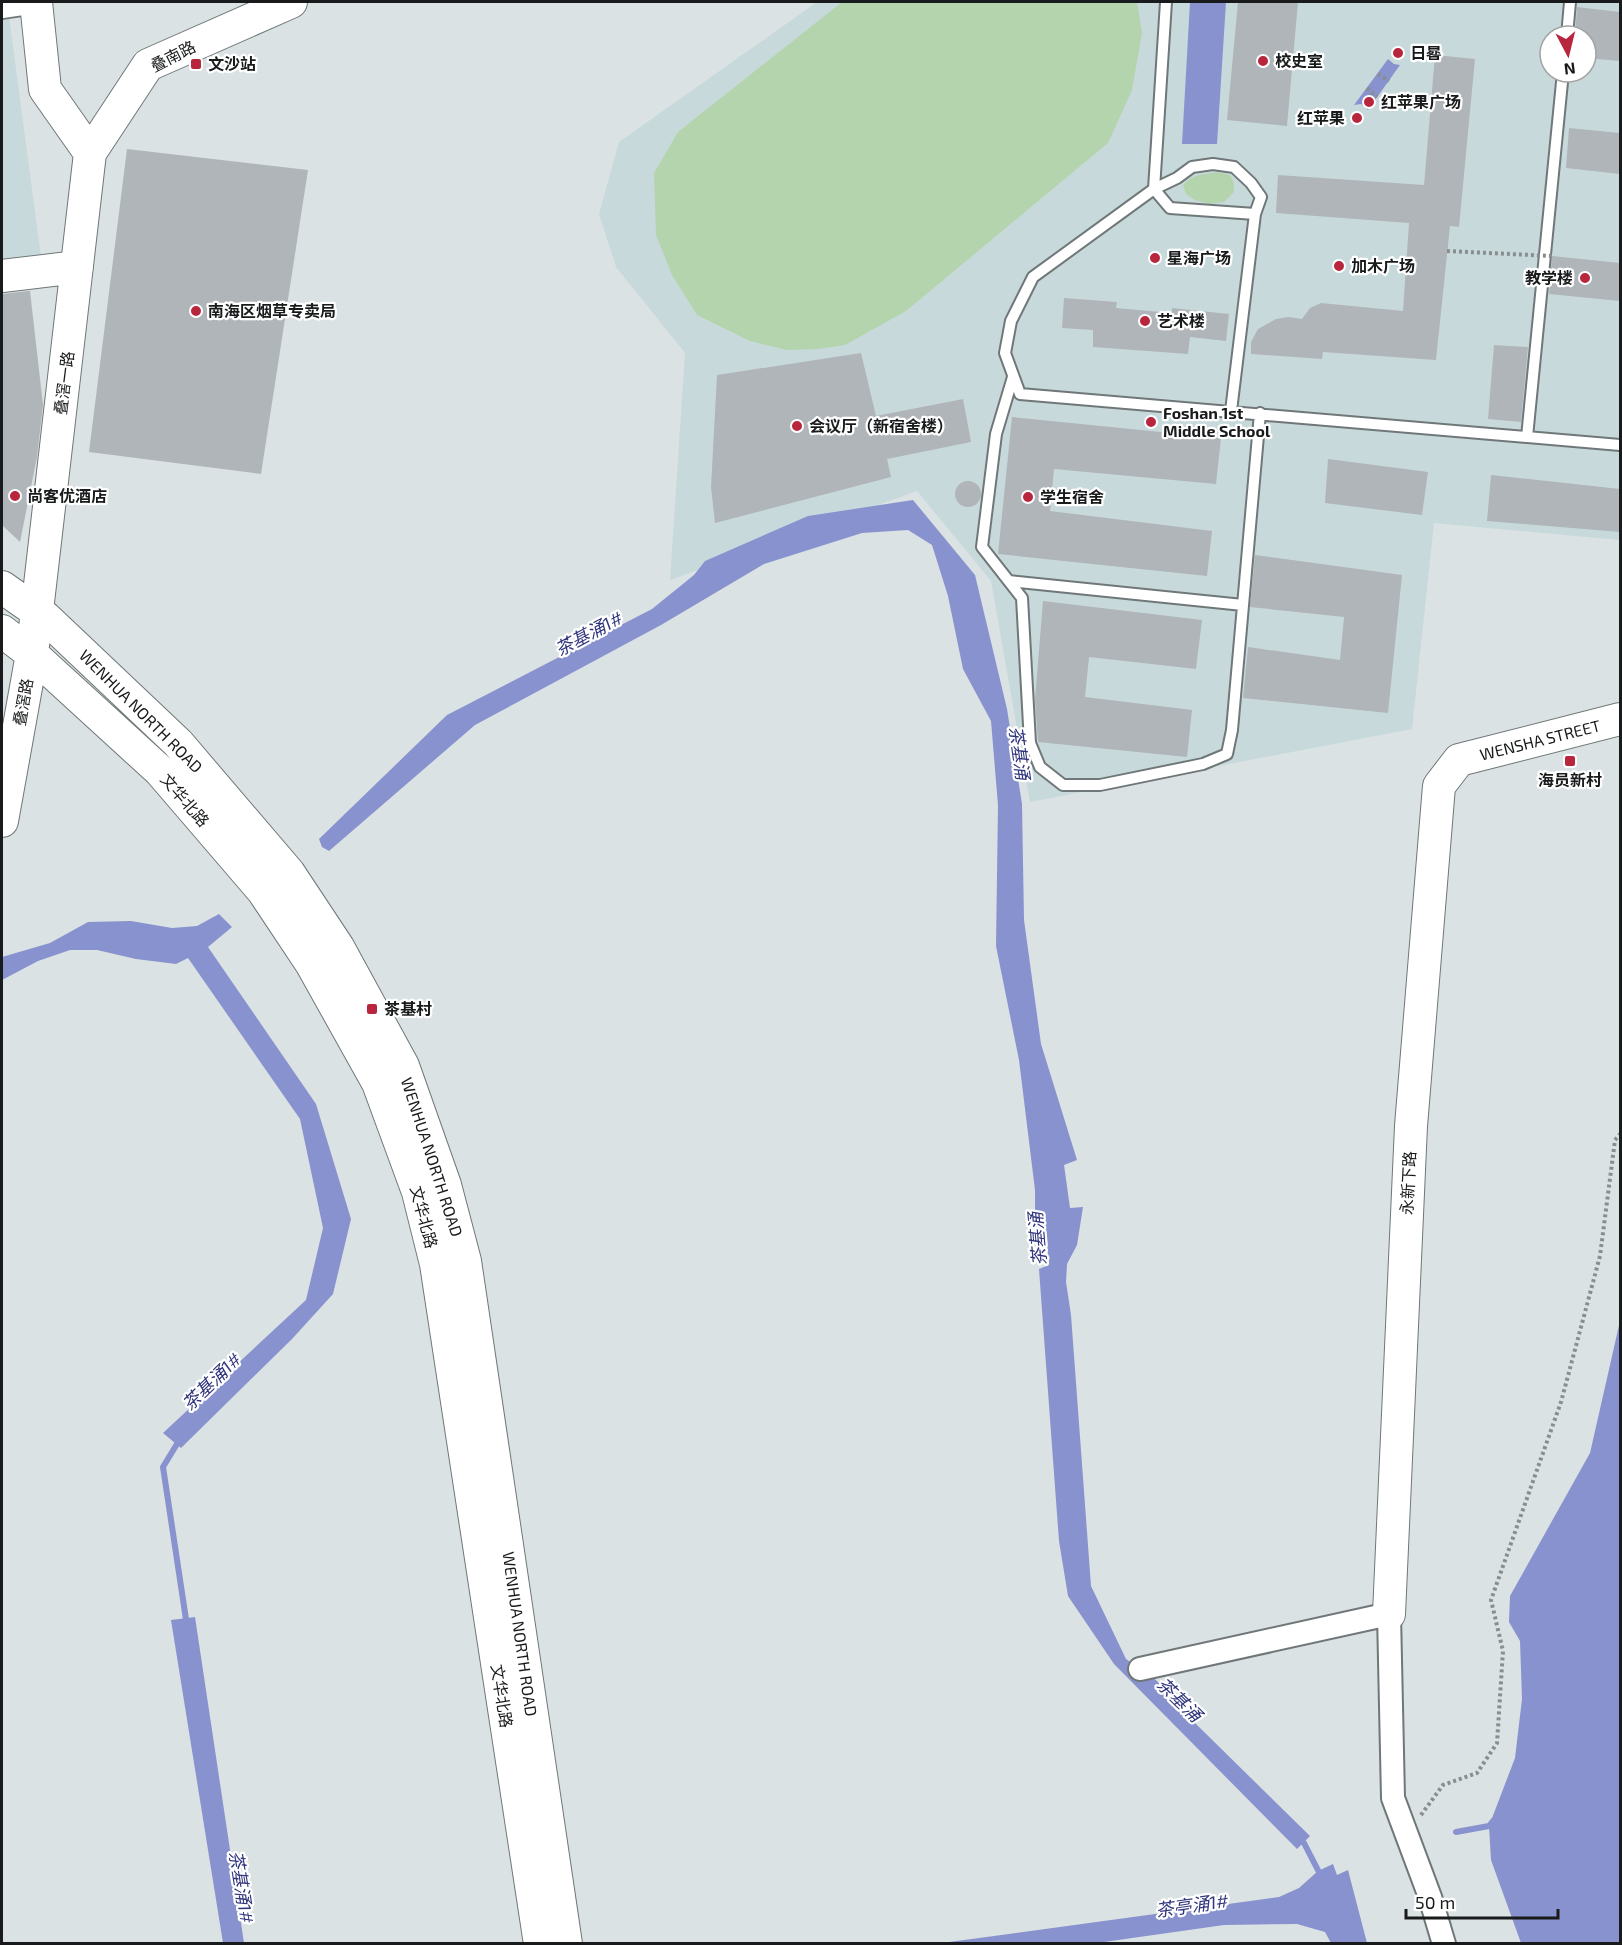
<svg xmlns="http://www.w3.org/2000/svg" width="1622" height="1945" font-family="'Exo 2','Noto Sans SC',sans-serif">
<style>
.built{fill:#c8d9dc;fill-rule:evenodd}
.green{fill:#b3d4ac}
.water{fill:#8892ce}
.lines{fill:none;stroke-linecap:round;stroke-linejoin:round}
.stream{stroke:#8892ce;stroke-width:6}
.building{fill:#b0b5ba}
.lane-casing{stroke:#6f7778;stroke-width:14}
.street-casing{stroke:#6f7778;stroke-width:26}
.secondary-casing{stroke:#6f7778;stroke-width:34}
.path{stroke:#888e8f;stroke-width:4;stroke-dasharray:3 3;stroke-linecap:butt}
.lane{stroke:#fff;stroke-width:10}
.street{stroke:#fff;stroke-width:22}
.secondary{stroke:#fff;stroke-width:32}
.path-bridge{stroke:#888e8f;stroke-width:4;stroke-dasharray:3 3;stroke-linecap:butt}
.poi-dot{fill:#b8263e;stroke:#fff;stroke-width:2}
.labels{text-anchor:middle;stroke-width:4.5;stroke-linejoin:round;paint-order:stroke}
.poi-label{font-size:16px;font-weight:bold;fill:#181a1b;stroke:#fff;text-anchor:start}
.street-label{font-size:16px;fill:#181a1b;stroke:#fff}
.water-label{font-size:18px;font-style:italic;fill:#31367d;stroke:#fff}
</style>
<rect width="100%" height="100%" fill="#dae2e3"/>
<path class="built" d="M 817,2 L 1620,2 L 1620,540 L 1434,523 L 1412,729 L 1030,802 L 991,581 L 917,491 L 670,580 L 685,353 L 616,267 L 599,214 L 619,142 ZM 1550,36 L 1586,36 L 1586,72 L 1550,72 Z
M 2,16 L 9,16 L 41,257 L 2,261 Z"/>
<path class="green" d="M 842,2 L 1137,2 L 1142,33 L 1132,90 L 1108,143 L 906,311 L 845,345 L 819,349 L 787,350 L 750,341 L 697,315 L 672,275 L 656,235 L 654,173 L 678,132 Z
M 1217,172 L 1230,175 L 1234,183 L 1234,192 L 1224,202 L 1209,204 L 1195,200 L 1186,194 L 1183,185 L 1191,178 L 1199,175 Z"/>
<path class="water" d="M 1190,2 L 1226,2 L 1217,144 L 1182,144 Z
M 1388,59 L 1394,64 L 1400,65 L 1368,110 L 1361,104 L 1354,105 Z
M 913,500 L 975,575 L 1007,709 L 1022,804 L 1024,920 L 1041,1044 L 1077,1160 L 1064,1165 L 1070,1208 L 1083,1207 L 1077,1245 L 1067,1264 L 1066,1282 L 1071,1315 L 1091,1586 L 1126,1659 L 1156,1680 L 1197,1725 L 1310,1836 L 1297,1849 L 1114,1664 L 1068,1596 L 1059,1541 L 1039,1269 L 1049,1265 L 1046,1228 L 1035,1227 L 1035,1190 L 1019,1060 L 996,946 L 998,805 L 991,721 L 963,669 L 948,596 L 932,545 L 908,530 L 862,533 L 764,564 L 661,625 L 475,725 L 329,851 L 322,847 L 319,839 L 447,715 L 652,609 L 694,575 L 705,561 L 808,516 Z
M 219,914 L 232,927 L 208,947 L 316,1104 L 351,1219 L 333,1294 L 292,1339 L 181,1448 L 163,1433 L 306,1300 L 323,1228 L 300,1119 L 188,958 L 176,964 L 136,959 L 97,950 L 70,950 L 38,961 L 2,980 L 2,957 L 50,943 L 88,922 L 131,921 L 172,928 L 197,926 Z
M 1620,1321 L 1620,1943 L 1521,1943 L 1491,1860 L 1489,1826 L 1515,1758 L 1522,1699 L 1520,1641 L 1509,1622 L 1510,1596 L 1590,1453 Z
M 195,1617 L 244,1943 L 223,1943 L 171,1620 Z
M 1333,1864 L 1337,1875 L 1348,1870 L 1367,1943 L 1331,1943 L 1325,1932 L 1297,1924 L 1224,1925 L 1090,1944 L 942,1943 L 1279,1897 L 1299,1888 L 1318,1871 Z"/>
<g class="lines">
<path class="stream" d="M 180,1439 L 163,1467 L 187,1626
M 1456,1832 L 1489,1826 L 1493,1821
M 1299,1838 L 1304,1843 L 1322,1878"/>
</g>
<path class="building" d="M 1238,2 L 1298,2 L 1287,126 L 1227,120 Z
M 1577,7 L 1620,12 L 1620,61 L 1586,58 L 1586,36 L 1575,36 Z
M 1435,55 L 1475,59 L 1459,227 L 1450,226 L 1436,360 L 1323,352 L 1322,359 L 1251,354 L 1251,342 L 1258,329 L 1276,319 L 1288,317 L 1302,319 L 1310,308 L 1321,303 L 1403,311 L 1409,223 L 1276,213 L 1278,175 L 1424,185 Z
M 1569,128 L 1620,133 L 1620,174 L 1566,168 Z
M 127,149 L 308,170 L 261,474 L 89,452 Z
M 1552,256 L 1620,263 L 1620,301 L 1549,294 Z
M 28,291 L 30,291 L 43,405 L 37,457 L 20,542 L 2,525 L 2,294 Z
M 1064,298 L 1117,302 L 1116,308 L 1172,313 L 1172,308 L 1229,314 L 1226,341 L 1190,337 L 1188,354 L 1093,347 L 1093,330 L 1062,328 Z
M 1494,345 L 1528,347 L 1521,422 L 1488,419 Z
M 861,353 L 876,416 L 963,399 L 971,442 L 887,459 L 891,477 L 715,523 L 711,487 L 717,375 Z
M 1012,417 L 1221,438 L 1216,484 L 1054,469 L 1050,511 L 1212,531 L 1207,576 L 998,554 Z
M 1328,459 L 1428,472 L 1422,515 L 1325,503 Z
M 1491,475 L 1620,489 L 1620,532 L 1487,521 Z
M955 494a13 13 0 1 1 26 0a13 13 0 1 1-26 0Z
M 1255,555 L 1402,575 L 1388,713 L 1243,698 L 1248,647 L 1340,660 L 1344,617 L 1250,607 Z
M 1043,601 L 1202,620 L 1196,669 L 1089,657 L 1085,697 L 1192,710 L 1187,757 L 1038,742 L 1035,699 Z"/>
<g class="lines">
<defs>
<path id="lane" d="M 1166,2 L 1154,189 L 1170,208 L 1255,214
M 1567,36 L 1570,2
M 1013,377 L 996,434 L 982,547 L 1022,598 L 1030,743 L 1040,767 L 1063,785 L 1100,785 L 1203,764 L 1227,754 L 1232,730 L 1260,413
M 1231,411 L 1255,214 L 1261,197 L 1251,183 L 1234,167 L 1213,164 L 1192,167 L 1177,178 L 1154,189 L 1033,277 L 1011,321 L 1005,353 L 1020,394 L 1620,445
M 1527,437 L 1563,72
M 1009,581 L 1243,605"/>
<path id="street" d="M 2,7 L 36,2
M 1140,1669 L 1389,1614 L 1393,1798 L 1430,1897 L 1444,1944"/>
<path id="secondary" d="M 36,2 L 45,89 L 90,153
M 2,276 L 77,267
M 2,587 L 46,618 L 178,743 L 289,873 L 338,947 L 403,1066 L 445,1185 L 465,1261 L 566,1944
M 2,631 L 32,654 L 160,771 L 263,891 L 311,963 L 378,1083 L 418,1192 L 436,1264 L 540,1944
M 2,821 L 32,654 L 90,153 L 148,65 L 291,2
M 1389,1614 L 1411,1126 L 1439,786 L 1459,760 L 1620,719"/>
</defs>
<use href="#lane" class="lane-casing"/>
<use href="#street" class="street-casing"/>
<use href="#secondary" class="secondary-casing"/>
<path class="path" d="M 1378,74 L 1389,81
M 1367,88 L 1377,97
M 1421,1815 L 1443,1785 L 1477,1773 L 1497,1743 L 1503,1651 L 1491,1600 L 1561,1402 L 1600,1256 L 1615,1140 L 1620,1134"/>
<use href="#lane" class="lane"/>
<use href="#street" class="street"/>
<use href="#secondary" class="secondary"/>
<path class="path-bridge" d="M 1447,251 L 1552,256"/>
</g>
<g class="poi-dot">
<circle cx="1398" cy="53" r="6"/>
<circle cx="1263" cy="61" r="6"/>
<rect x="190" y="58" width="12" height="12" rx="3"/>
<circle cx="1369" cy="102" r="6"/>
<circle cx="1357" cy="118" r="6"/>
<circle cx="1155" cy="258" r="6"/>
<circle cx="1339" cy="266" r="6"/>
<circle cx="1585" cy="278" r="6"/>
<circle cx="196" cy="311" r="6"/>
<circle cx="1145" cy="321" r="6"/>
<circle cx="1151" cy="422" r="6"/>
<circle cx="797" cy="426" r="6"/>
<circle cx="15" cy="496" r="6"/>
<circle cx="1028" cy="497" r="6"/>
<rect x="1564" y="755" width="12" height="12" rx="3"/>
<rect x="366" y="1003" width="12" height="12" rx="3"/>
</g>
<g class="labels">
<g class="poi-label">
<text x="1410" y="59">日晷</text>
<text x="1275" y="67">校史室</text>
<text x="208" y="70">文沙站</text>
<text x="1381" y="108">红苹果广场</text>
<text x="1345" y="124" text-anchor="end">红苹果</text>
<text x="1167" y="264">星海广场</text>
<text x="1351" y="272">加木广场</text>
<text x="1573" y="284" text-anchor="end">教学楼</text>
<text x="208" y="317">南海区烟草专卖局</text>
<text x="1157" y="327">艺术楼</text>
<text x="1163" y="419">Foshan 1st<tspan x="1163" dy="18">Middle School</tspan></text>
<text x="809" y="432">会议厅（新宿舍楼）</text>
<text x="27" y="502">尚客优酒店</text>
<text x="1040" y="503">学生宿舍</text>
<text x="1570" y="786" text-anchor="middle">海员新村</text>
<text x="384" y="1015">茶基村</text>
</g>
<g class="street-label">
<text transform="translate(173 56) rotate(-27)" y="6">叠南路</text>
<text transform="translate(64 383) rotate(-83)" y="6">叠滘一路</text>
<text transform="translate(23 702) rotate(-80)" y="6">叠滘路</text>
<text transform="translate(141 711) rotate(45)" y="6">WENHUA NORTH ROAD</text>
<text transform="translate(1540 740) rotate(-14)" y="6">WENSHA STREET</text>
<text transform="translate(185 800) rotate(49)" y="6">文华北路</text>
<text transform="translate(432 1157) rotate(72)" y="6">WENHUA NORTH ROAD</text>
<text transform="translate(1408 1183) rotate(-87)" y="6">永新下路</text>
<text transform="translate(424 1217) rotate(75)" y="6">文华北路</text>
<text transform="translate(520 1634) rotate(82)" y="6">WENHUA NORTH ROAD</text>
<text transform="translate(502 1696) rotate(81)" y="6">文华北路</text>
</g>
<g class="water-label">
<text transform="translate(589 634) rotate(-28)" y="6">茶基涌1#</text>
<text transform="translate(1019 753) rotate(82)" y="6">茶基涌</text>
<text transform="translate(1038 1239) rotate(-95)" y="6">茶基涌</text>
<text transform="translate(212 1382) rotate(-44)" y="6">茶基涌1#</text>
<text transform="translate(1179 1700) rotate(44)" y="6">茶基涌</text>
<text transform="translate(241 1887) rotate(81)" y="6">茶基涌1#</text>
<text transform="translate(1192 1906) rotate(-8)" y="6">茶亭涌1#</text>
</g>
</g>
<rect width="1622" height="1945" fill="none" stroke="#181a1b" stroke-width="6"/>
<g transform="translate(1568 54) rotate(173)"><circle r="28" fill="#ffffff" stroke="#a3a3a4" stroke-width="1.5"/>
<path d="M0-4.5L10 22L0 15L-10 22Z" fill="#b8263e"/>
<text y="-9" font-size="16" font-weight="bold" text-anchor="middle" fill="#181a1b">N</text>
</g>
<path d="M1406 1909v9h152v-9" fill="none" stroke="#181a1b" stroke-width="3"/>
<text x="1415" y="1909" font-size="18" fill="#181a1b" stroke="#ffffff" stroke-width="4.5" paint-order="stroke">50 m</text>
</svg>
